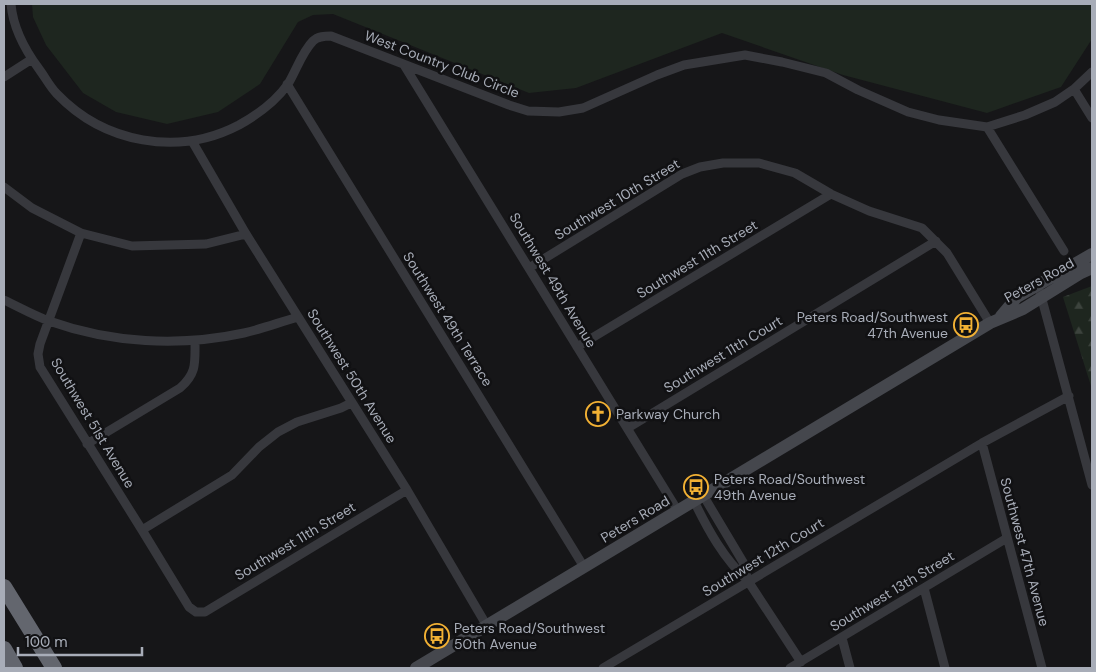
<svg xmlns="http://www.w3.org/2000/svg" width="1096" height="672" font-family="'DM Sans',sans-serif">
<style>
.grass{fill:#1e261f}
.forest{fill:url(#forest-firs)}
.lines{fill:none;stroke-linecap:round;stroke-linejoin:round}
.street{stroke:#37383d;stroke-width:9}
.secondary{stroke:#45474d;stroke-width:12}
.highway{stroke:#63666e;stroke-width:16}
.labels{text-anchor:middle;stroke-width:5;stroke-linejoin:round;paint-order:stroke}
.street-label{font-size:14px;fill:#a8adb8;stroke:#111113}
.poi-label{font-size:14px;fill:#a8adb8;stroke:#111113;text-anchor:start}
</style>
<defs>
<pattern id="forest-firs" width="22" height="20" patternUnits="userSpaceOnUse" patternTransform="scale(1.25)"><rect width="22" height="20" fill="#1e261f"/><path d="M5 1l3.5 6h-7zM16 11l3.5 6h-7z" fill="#3c433d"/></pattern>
</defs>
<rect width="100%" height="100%" fill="#161618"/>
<path class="grass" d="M 32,4 L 1092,4 L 1092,39 L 1061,87 L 987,113 L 843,75 L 722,33 L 576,88 L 529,93 L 333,14 L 313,15 L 298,22 L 260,84 L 218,112 L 167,124 L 116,112 L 83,93 L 46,45 L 33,17 Z"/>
<path class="forest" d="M 1092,286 L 1092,389 L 1063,297 Z"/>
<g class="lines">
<path class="street" d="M 11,4 C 13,28 25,50 39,69 C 45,77 50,87 57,94 C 104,143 178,157 239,125 C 257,115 276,101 288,84 C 296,71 302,52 313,41 C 318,36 325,36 331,36 L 509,105 L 528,111 L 559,112 L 583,108 L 657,75 L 684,65 L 745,55 L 782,62 L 826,73 L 858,90 L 908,112 L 939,120 L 987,127 L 1025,115 L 1055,102 L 1074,89 L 1092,72
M 404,65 L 678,511
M 4,77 L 32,59
M 287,84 L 584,567
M 1074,89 L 1092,118
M 987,127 L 1064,251
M 192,141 L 246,234 L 407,490 L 487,626
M 4,187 L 32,208 L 81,233 L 132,246 L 206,244 L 246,234
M 81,233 L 40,344 L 38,354 L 40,367 L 142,530 L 189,607 L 196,612 L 205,612 L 407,490
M 529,268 L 682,174 L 700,167 L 723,163 L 759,163 L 795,173 L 831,194 L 869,211 L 922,228 L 947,253 L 990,323
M 1040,292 L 1092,485
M 4,300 C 19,307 33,315 49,321 C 111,343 179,347 244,333 C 262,329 280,322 298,317
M 577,347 L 831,194
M 628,428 L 936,241
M 982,443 L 1042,668
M 87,444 L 180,388 C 197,373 195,363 195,340
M 703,495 L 743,562 L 748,581
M 694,501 C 708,530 724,559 748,581 L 801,662
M 142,530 L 232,475 L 259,447 L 278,432 L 297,422 L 341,408 L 351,403
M 924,588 L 945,668
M 842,638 L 850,668
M 603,668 L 982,443 L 1069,396
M 790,668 L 1007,538"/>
<path class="secondary" d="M 1001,316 L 1017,297 L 1092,254
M 416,668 L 990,323 L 1023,309 L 1081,273 L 1092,268"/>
<path class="highway" d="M 4,587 L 54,668
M 4,649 L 15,668"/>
</g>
<defs>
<symbol id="bus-ring" viewBox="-11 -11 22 22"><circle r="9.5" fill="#111113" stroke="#f2b134" stroke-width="1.5"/><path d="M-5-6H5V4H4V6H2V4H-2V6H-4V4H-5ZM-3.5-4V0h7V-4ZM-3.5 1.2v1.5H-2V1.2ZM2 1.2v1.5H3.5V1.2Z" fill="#f2b134"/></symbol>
<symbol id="church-ring" viewBox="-11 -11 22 22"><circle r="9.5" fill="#111113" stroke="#f2b134" stroke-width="1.5"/><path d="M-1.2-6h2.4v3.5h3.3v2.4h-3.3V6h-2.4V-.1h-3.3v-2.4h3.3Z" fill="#f2b134"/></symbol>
</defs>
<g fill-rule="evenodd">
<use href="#bus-ring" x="952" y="311" width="28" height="28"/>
<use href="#church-ring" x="584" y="400" width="28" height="28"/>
<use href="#bus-ring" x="682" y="473" width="28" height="28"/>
<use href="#bus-ring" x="423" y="622" width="28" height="28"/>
</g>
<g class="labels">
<g class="street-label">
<text transform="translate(442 64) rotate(21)" y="5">West Country Club Circle</text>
<text transform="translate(617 199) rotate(-31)" y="5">Southwest 10th Street</text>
<text transform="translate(697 259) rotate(-31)" y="5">Southwest 11th Street</text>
<text transform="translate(553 280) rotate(59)" y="5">Southwest 49th Avenue</text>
<text transform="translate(1039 280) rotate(-29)" y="5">Peters Road</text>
<text transform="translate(448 319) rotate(58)" y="5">Southwest 49th Terrace</text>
<text transform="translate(723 354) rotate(-31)" y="5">Southwest 11th Court</text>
<text transform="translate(352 376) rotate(58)" y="5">Southwest 50th Avenue</text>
<text transform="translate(93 423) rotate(59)" y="5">Southwest 51st Avenue</text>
<text transform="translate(635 519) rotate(-31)" y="5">Peters Road</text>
<text transform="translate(295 541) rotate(-31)" y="5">Southwest 11th Street</text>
<text transform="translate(1025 552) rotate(75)" y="5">Southwest 47th Avenue</text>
<text transform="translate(763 557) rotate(-31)" y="5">Southwest 12th Court</text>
<text transform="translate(892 591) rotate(-31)" y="5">Southwest 13th Street</text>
</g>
<g class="poi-label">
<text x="948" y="322" text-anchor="end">Peters Road/Southwest<tspan x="948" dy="16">47th Avenue</tspan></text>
<text x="616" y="419">Parkway Church</text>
<text x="714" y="484">Peters Road/Southwest<tspan x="714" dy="16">49th Avenue</tspan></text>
<text x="454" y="633">Peters Road/Southwest<tspan x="454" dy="16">50th Avenue</tspan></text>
</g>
</g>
<rect width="1096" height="672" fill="none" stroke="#a8adb8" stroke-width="10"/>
<path d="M18 647v8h124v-8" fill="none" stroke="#a8adb8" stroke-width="2.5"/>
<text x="25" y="647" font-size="15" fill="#a8adb8" stroke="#111113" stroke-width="4" paint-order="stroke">100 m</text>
</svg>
